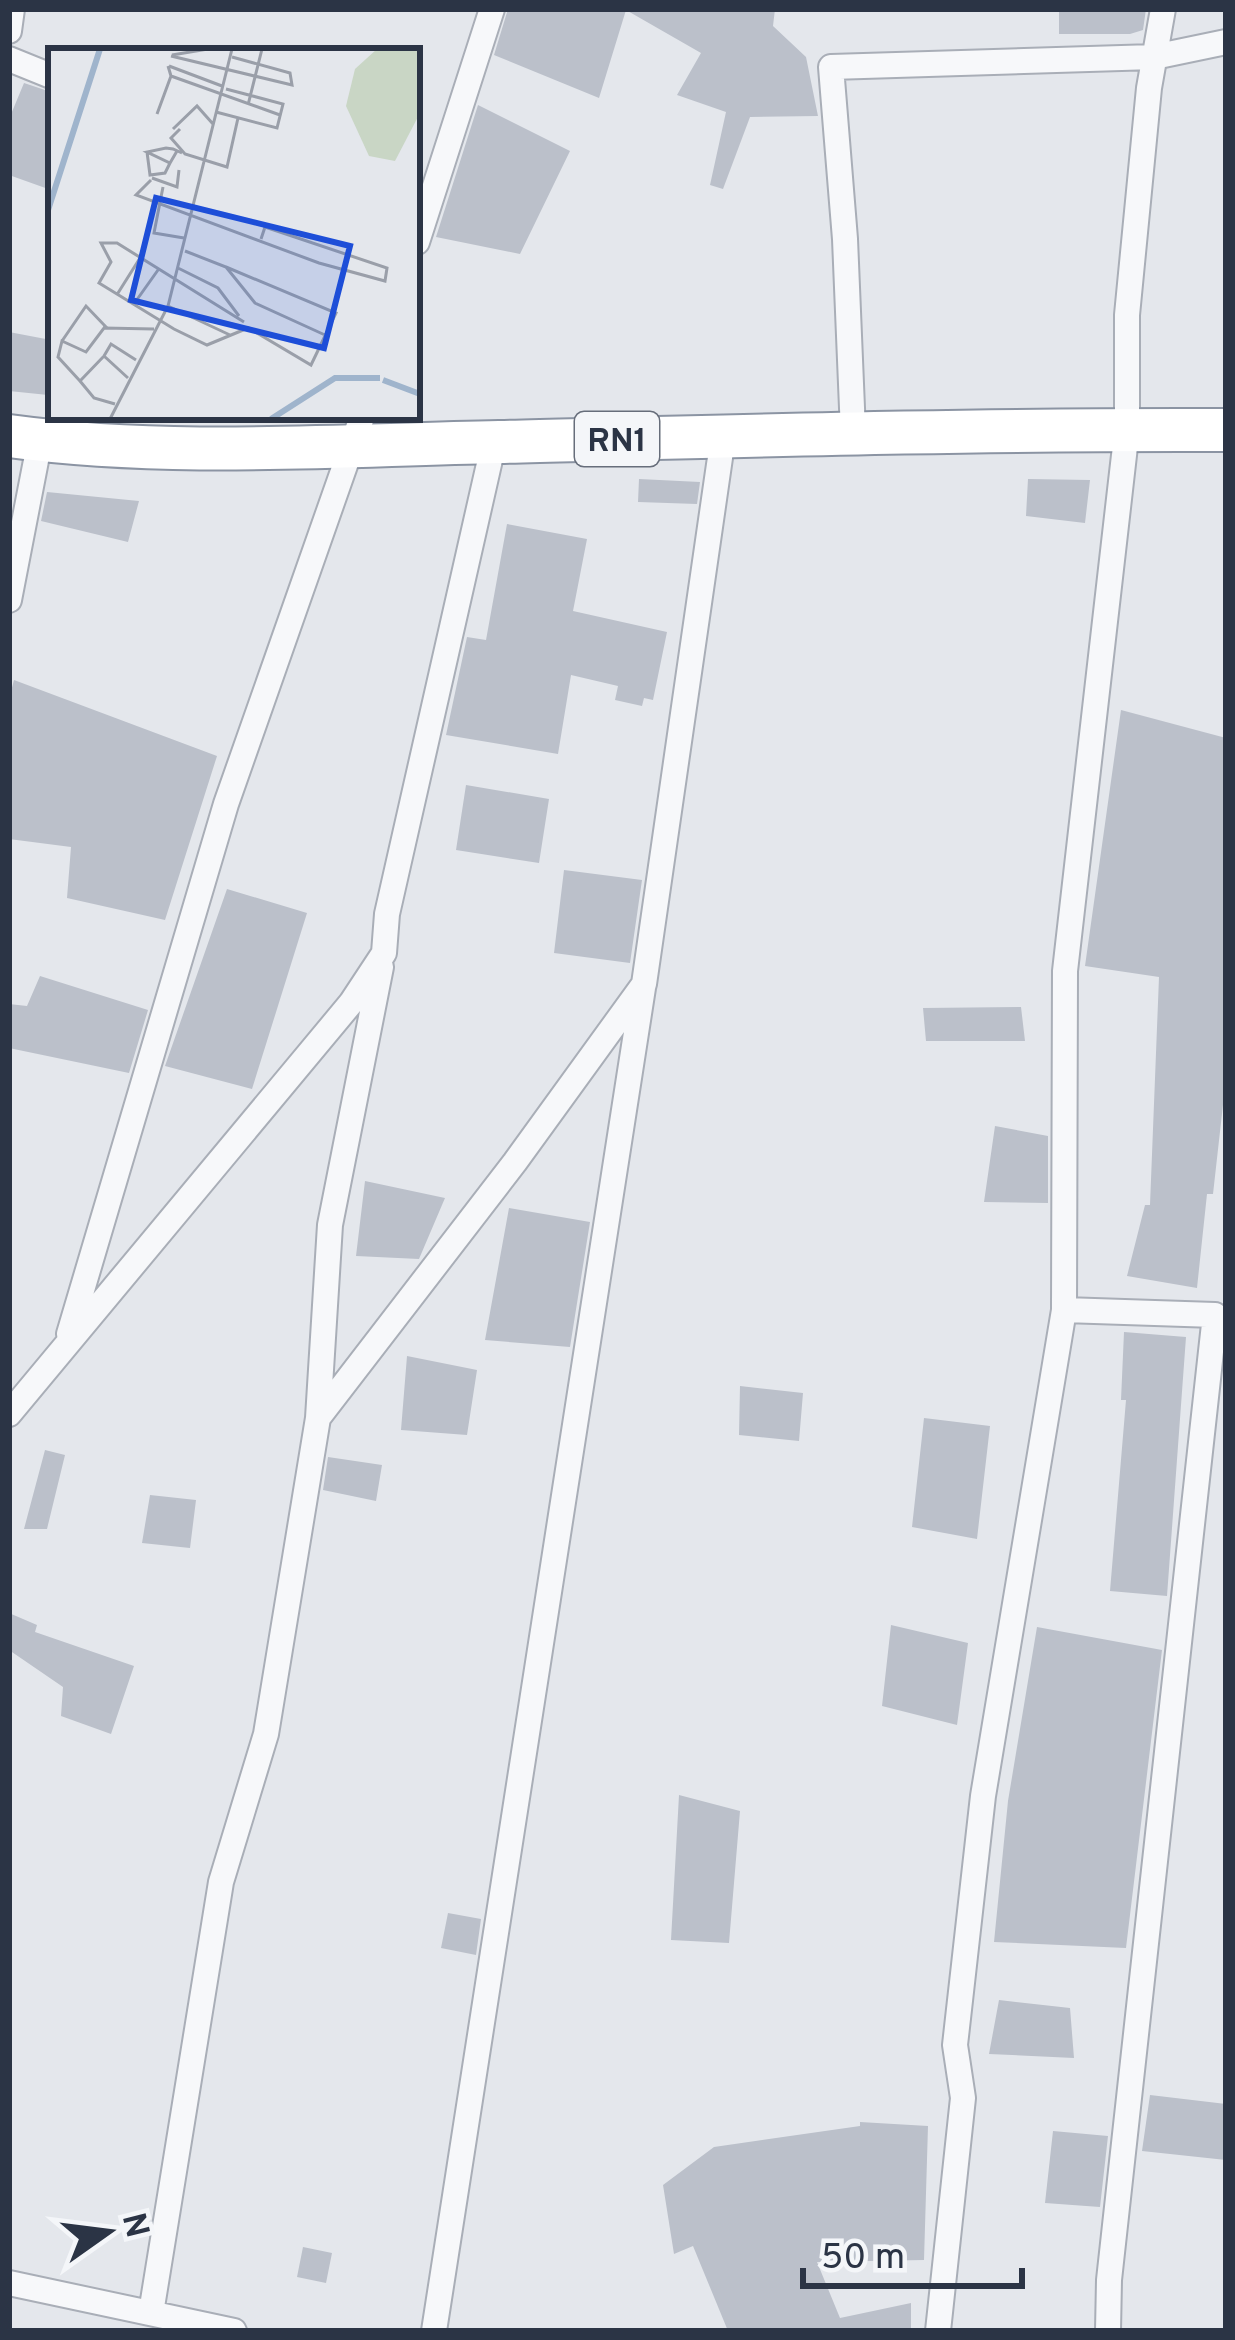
<svg xmlns="http://www.w3.org/2000/svg" width="1235" height="2340" font-family="Overpass,sans-serif">
<style>
.building{fill:#bbc0ca}
.lines{fill:none;stroke-linecap:round;stroke-linejoin:round}
.minor-casing{stroke:#a9aeb7;stroke-width:28}
.trunk-casing{stroke:#8b94a3;stroke-width:46}
.minor{stroke:#f7f8fa;stroke-width:24}
.trunk{stroke:#fff;stroke-width:42}
.labels{text-anchor:middle;stroke-width:9;stroke-linejoin:round;paint-order:stroke}
.shield{fill:#f4f6f9;stroke:#676e7b;stroke-width:3}
.shield-label{font-size:33px;font-weight:bold;fill:#2b3445}
.inset-river{fill:none;stroke:#9fb4cc;stroke-width:6}
.inset-road{fill:none;stroke:#9a9fa9;stroke-width:3}
.view{fill:#1d4ed8;fill-opacity:0.15;stroke:#1d4ed8;stroke-width:6}
.inset-edge{fill:none;stroke:#2b3445;stroke-width:6}
</style>
<rect width="100%" height="100%" fill="#e4e7ec"/>
<path class="building" d="M 508,9 L 775,9 L 773,26 L 806,57 L 818,116 L 750,117 L 723,189 L 710,185 L 726,112 L 677,95 L 701,53 L 626,10 L 599,98 L 494,55 Z
M 1059,9 L 1146,9 L 1143,30 L 1130,34 L 1059,34 Z
M 24,83 L 51,92 L 51,190 L 9,175 L 9,119 Z
M 478,105 L 570,151 L 520,254 L 436,237 Z
M 9,332 L 51,340 L 48,395 L 9,391 Z
M 639,479 L 700,482 L 697,504 L 638,502 Z
M 1028,479 L 1090,480 L 1085,523 L 1026,516 Z
M 47,492 L 139,501 L 128,542 L 41,521 Z
M 507,524 L 587,539 L 573,611 L 667,632 L 653,700 L 644,698 L 642,706 L 615,700 L 618,686 L 571,675 L 558,754 L 446,735 L 467,637 L 486,640 Z
M 14,680 L 217,756 L 165,920 L 67,898 L 71,847 L 9,839 L 9,699 Z
M 1121,710 L 1226,738 L 1226,1078 L 1213,1194 L 1207,1194 L 1197,1288 L 1127,1276 L 1145,1205 L 1150,1205 L 1159,977 L 1085,966 Z
M 466,785 L 549,799 L 539,863 L 456,850 Z
M 564,870 L 642,880 L 630,963 L 554,953 Z
M 227,889 L 307,913 L 252,1089 L 165,1066 Z
M 40,976 L 148,1010 L 129,1073 L 9,1048 L 9,1004 L 27,1006 Z
M 1021,1007 L 1025,1041 L 926,1041 L 923,1008 Z
M 995,1126 L 1048,1136 L 1048,1203 L 984,1202 Z
M 365,1181 L 445,1198 L 419,1259 L 356,1256 Z
M 509,1208 L 590,1222 L 570,1347 L 485,1340 Z
M 1124,1332 L 1186,1337 L 1167,1596 L 1110,1591 L 1126,1400 L 1121,1400 Z
M 407,1356 L 477,1370 L 467,1435 L 401,1430 Z
M 740,1386 L 803,1393 L 799,1441 L 739,1435 Z
M 924,1418 L 990,1426 L 977,1539 L 912,1527 Z
M 45,1450 L 65,1455 L 47,1529 L 24,1529 Z
M 328,1457 L 382,1465 L 376,1501 L 323,1490 Z
M 150,1495 L 196,1500 L 190,1548 L 142,1543 Z
M 9,1613 L 37,1625 L 35,1632 L 134,1666 L 111,1734 L 61,1716 L 63,1687 L 9,1650 Z
M 891,1625 L 968,1643 L 957,1725 L 882,1706 Z
M 1037,1627 L 1162,1650 L 1126,1948 L 994,1942 L 1008,1801 Z
M 679,1795 L 740,1811 L 729,1943 L 671,1940 Z
M 448,1913 L 481,1919 L 476,1955 L 441,1948 Z
M 999,2000 L 1070,2008 L 1074,2058 L 989,2054 Z
M 1150,2095 L 1226,2104 L 1226,2160 L 1142,2151 Z
M 860,2122 L 928,2126 L 924,2260 L 817,2262 L 840,2318 L 911,2303 L 911,2331 L 728,2331 L 693,2246 L 674,2254 L 663,2185 L 714,2147 L 860,2126 Z
M 1053,2131 L 1108,2136 L 1100,2207 L 1045,2203 Z
M 303,2247 L 332,2253 L 326,2283 L 297,2277 Z"/>
<g class="lines">
<defs>
<path id="minor" d="M 9,31 L 12,9
M 9,59 L 51,76
M 417,242 L 492,9
M 853,432 L 845,239 L 831,67 L 1154,57 L 1226,42
M 9,600 L 40,440
M 1064,1310 L 1215,1315 L 1109,2280 L 1108,2331
M 69,1334 L 226,804 L 362,417
M 9,1414 L 351,1003 L 384,953 L 387,914 L 494,442
M 318,1418 L 330,1225 L 381,967
M 9,2283 L 234,2331
M 151,2313 L 221,1882 L 266,1734 L 318,1418 L 515,1162 L 644,984 L 723,437
M 434,2331 L 643,988
M 938,2331 L 963,2098 L 955,2045 L 983,1796 L 1064,1310 L 1065,971 L 1127,429 L 1127,315 L 1149,88 L 1163,9"/>
<path id="trunk" d="M 9,436 C 171,458 337,445 499,442 C 742,436 984,429 1226,430"/>
</defs>
<use href="#minor" class="minor-casing"/>
<use href="#trunk" class="trunk-casing"/>
<use href="#minor" class="minor"/>
<use href="#trunk" class="trunk"/>
</g>
<g class="labels">
<rect class="shield" x="575" y="412" width="84" height="54" rx="9"/>
<g class="shield-label">
<text x="617" y="451">RN1</text>
</g>
</g>
<g transform="translate(48 48)">
<rect width="372" height="372" fill="#e4e7ec"/>
<path d="M 329,1 L 372,1 L 372,65 L 347,113 L 321,108 L 298,58 L 307,21 Z" fill="#c9d6c5"/>
<path class="inset-river" d="M 0,162 L 52,1M 335,332 L 372,346M 223,371 L 287,330 L 332,330"/>
<path class="inset-road" d="M 124,7 L 160,1M 123,8 L 244,37 L 242,25 L 184,9M 120,18 L 123,28 L 232,67M 121,18 L 174,38M 200,57 L 214,1M 168,64 L 229,80 L 235,56 L 178,41M 109,66 L 123,28M 125,81 L 149,58 L 165,76M 132,81 L 123,90 L 137,106 L 179,119 L 190,70M 129,103 L 122,115 L 99,104 L 118,100 L 125,101 L 134,105M 99,104 L 102,127 L 117,125 L 122,115M 104,130 L 129,139 L 131,122M 103,132 L 88,147 L 271,215 L 337,233 L 339,220 L 217,179 L 213,191M 115,139 L 106,185 L 136,190M 137,203 L 178,219 L 207,255 L 277,287M 178,219 L 288,265 L 263,317 L 199,279M 130,220 L 170,240 L 191,268M 70,245 L 92,210M 88,253 L 110,222M 120,258 L 182,287M 196,274 L 69,195 L 53,195 L 63,214 L 51,235 L 126,281 L 159,297 L 200,280M 14,293 L 38,258 L 59,280M 56,308 L 63,296 L 88,312M 32,333 L 10,309 L 14,293 L 38,304 L 56,280 L 106,281M 67,356 L 46,350 L 32,333 L 56,308 L 80,330M 62,371 L 120,258 L 184,1"/>
<path class="view" d="M 108,150 L 302,198 L 276,300 L 83,252 Z"/>
<rect width="372" height="372" class="inset-edge"/>
</g>
<rect width="1235" height="2340" fill="none" stroke="#2b3445" stroke-width="24"/>
<g transform="translate(108 2232) rotate(76)" stroke="#f4f6f9" stroke-width="9" paint-order="stroke">
<path d="M0-9L21 45L0 30L-21 45Z" fill="#2b3445"/>
<text y="-18" font-size="33" font-weight="bold" text-anchor="middle" fill="#2b3445">N</text>
</g>
<path d="M803 2268v18h219v-18" fill="none" stroke="#2b3445" stroke-width="6"/>
<text x="821" y="2268" font-size="36" fill="#2b3445" stroke="#f4f6f9" stroke-width="9" paint-order="stroke">50 m</text>
</svg>
